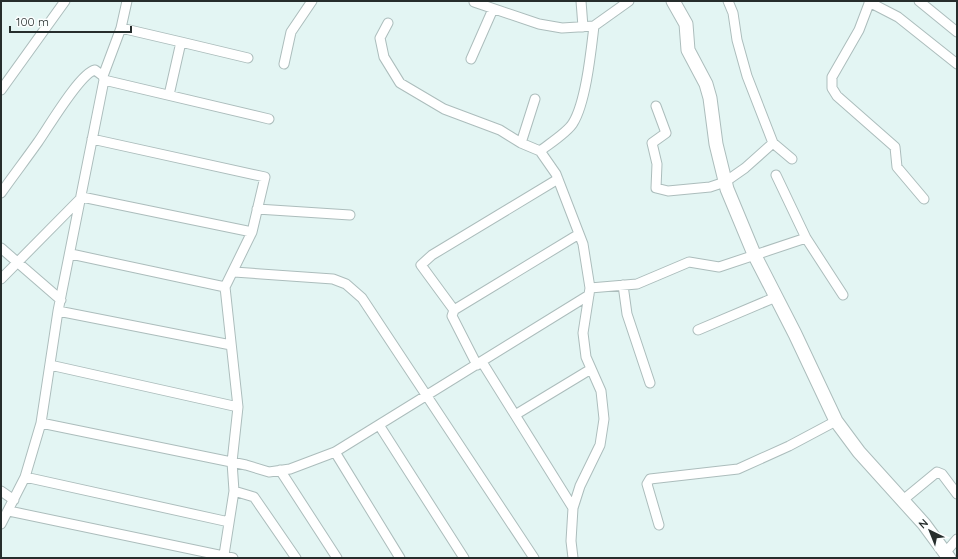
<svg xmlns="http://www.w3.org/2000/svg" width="958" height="559" font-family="Quicksand,sans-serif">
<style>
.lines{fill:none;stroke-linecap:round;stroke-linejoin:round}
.street-casing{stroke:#acbdbc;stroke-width:11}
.secondary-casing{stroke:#acbdbc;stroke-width:15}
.street{stroke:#fff;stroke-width:9}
.secondary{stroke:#fff;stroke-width:13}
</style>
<rect width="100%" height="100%" fill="#e3f5f3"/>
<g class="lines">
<defs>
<path id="street" d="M 581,1 L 583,27
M 728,1 L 733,13 L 737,40 L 747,76 L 773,143 L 792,159
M 870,1 L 859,30 L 832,77 L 832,88 L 837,96 L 895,147 L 897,167 L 924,199
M 919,1 L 957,32
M 474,2 L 539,24 L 562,28 L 594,26 L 629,1
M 869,2 L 898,17 L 957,64
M 388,23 L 380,38 L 384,57 L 400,83 L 444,109 L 500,130 L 521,143 L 540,151 C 549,144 568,132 573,123 C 586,102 591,51 594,26
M 121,28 L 181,42 L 169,95
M 181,42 L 248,58
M 471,59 L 493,9
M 284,64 L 291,32 L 312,1
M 103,76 L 121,28 L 127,1
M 104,80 L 269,119
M 1,90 L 65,1
M 656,106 L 666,133 L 652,143 L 657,164 L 656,188 L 668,191 L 710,187 L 725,182 L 745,168 L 773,143
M 92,139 L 265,177 L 252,232 L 225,287 L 238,407 L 232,462 L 234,491 L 224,555
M 521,143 L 535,99
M 540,151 L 556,174 L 583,244 L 590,288 L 583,333 L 586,357 L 601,391 L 604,419 L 600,445 L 580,486 L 573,508 L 571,541 L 573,558
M 776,175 L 806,238 L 843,295
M 1,193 C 13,176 26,159 38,142 C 48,128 80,73 95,70 L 103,76 L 104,80 L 58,311 L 41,423 L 25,477 L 1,524
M 257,209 L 350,215
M 1,248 L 61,300
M 71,254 L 225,287
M 234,272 L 333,279 L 346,284 L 362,298 L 534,558
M 1,279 L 82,197 L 252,232
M 623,285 L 627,314 L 650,383
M 590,288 L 637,284 L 689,262 L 719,267 L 806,238
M 454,310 L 421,265 L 432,255 L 558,179
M 58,311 L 231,345
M 698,330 L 776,297
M 482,362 L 573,508
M 50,365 L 238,407
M 477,365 L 452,316 L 454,310 L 579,234
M 515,415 L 591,369
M 41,423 L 246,465 L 269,472 L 290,469 L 335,452 L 589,295
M 379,425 L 464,558
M 335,452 L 400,558
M 280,470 L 337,558
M 25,477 L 229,522
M 1,491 L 14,500
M 234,491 L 254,497 L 296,558
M 903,500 L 937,472 L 942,474 L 957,494
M 9,511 L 233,558
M 659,525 L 647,484 L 650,479 L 738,469 L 789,446 L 836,421
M 945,553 L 957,539"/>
<path id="secondary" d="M 673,1 L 686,24 L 688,50 L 706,84 L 710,98 L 716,144 L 727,189 L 754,254 L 795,334 L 836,421 L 859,452 L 924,524 L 949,558"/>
</defs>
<use href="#street" class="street-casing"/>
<use href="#secondary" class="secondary-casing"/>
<use href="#street" class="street"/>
<use href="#secondary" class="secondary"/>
</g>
<rect width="958" height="559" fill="none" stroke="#262d2c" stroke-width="4"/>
<g transform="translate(930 531) rotate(317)" stroke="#fbfefe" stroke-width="3" paint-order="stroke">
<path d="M0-3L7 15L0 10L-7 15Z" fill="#262d2c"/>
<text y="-6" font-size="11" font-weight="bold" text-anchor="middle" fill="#262d2c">N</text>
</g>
<path d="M10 26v6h121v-6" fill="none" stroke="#262d2c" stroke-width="2"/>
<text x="16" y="26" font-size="12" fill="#262d2c" stroke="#fbfefe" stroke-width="3" paint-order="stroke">100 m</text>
</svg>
